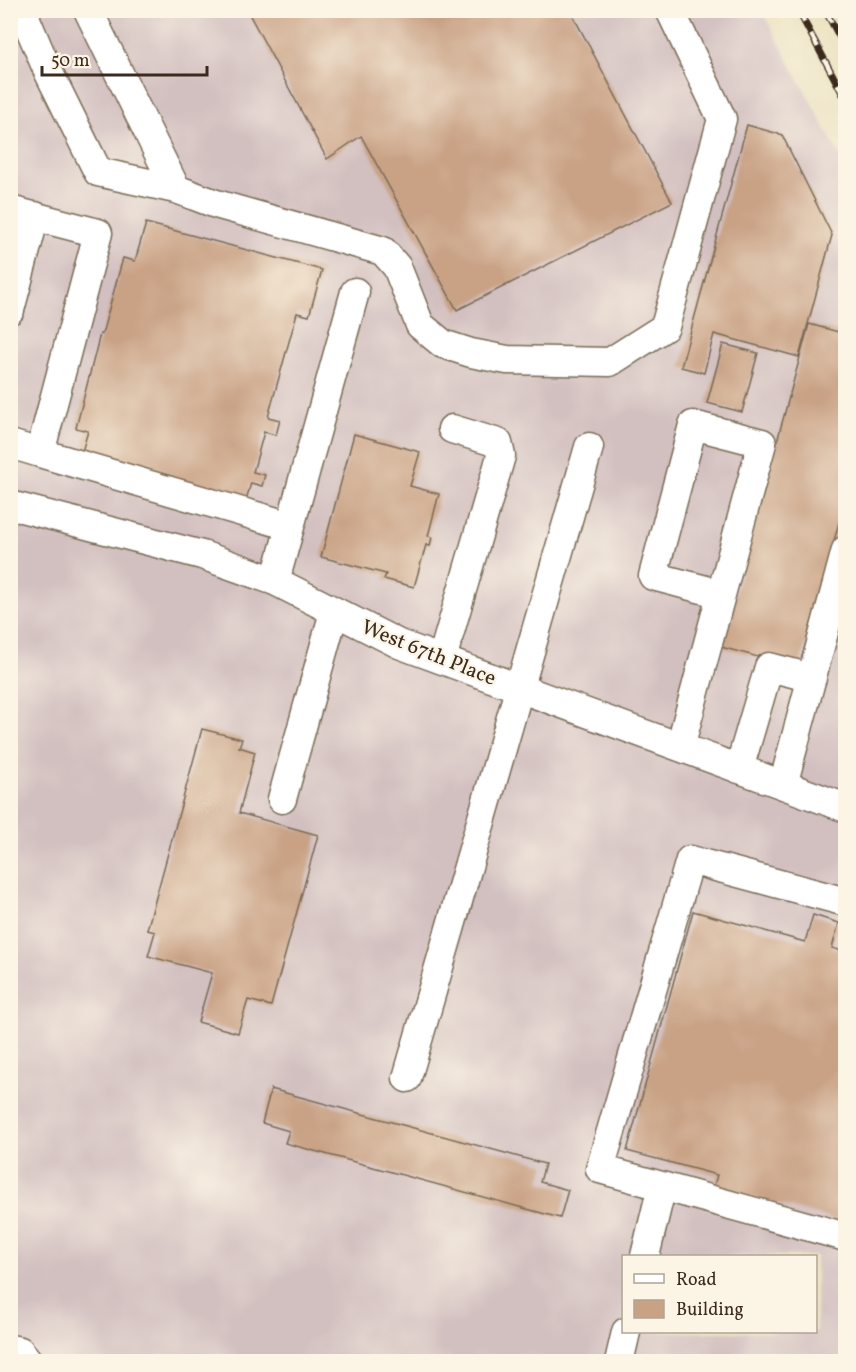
<svg xmlns="http://www.w3.org/2000/svg" width="856" height="1372" font-family="Vollkorn,serif">
<style>
.industrial{fill:#d2bfc0;fill-rule:evenodd}
.building{fill:#c9a285}
.lines{fill:none;stroke-linecap:round;stroke-linejoin:round}
.minor-casing{stroke:#786a55;stroke-width:31}
.minor{stroke:#fff;stroke-width:28}
.rail-casing{stroke:#3b2a1e;stroke-width:7}
.rail{stroke:#fcf5e5;stroke-width:4.5;stroke-dasharray:14;stroke-linecap:butt}
.labels{text-anchor:middle;stroke-width:4.5;stroke-linejoin:round;paint-order:stroke}
.street-label{font-size:21px;fill:#3b2a1e;stroke:#fcf5e5}
</style>
<rect width="100%" height="100%" fill="#fcf5e5"/>
<filter id="ink" filterUnits="userSpaceOnUse"><feTurbulence type="fractalNoise" baseFrequency=".0167" numOctaves="2"/><feDisplacementMap in="SourceGraphic" scale="12" xChannelSelector="R" yChannelSelector="G"/><feConvolveMatrix kernelMatrix="1 2 1 2 8 2 1 2 1" color-interpolation-filters="sRGB"/></filter>
<filter id="wash" filterUnits="userSpaceOnUse"><feTurbulence type="fractalNoise" baseFrequency=".008" numOctaves="4" result="noise"/><feDisplacementMap in="SourceGraphic" scale="24" xChannelSelector="R" yChannelSelector="G"/><feGaussianBlur stdDeviation="1.35" result="paint"/><feColorMatrix in="noise" values="0 0 0 0 0 0 0 0 0 0 0 0 0 0 0 0 0 1.4 0 .05"/><feComposite in="paint" operator="in"/></filter>
<g filter="url(#wash)">
<rect width="100%" height="100%" fill="#e9e0bc"/>
<path class="industrial" d="M 10,11 L 762,11 L 845,165 L 845,1361 L 11,1361 ZM 624,1256 L 816,1256 L 816,1332 L 624,1332 Z"/>
<g id="blocks">
<path class="building" d="M 247,10 L 570,10 L 672,202 L 457,310 L 361,136 L 327,159 Z
M 747,125 L 782,135 L 832,235 L 799,357 L 714,334 L 704,373 L 681,367 Z
M 146,223 L 322,270 L 309,316 L 297,313 L 268,417 L 280,420 L 276,435 L 264,432 L 253,472 L 265,475 L 262,486 L 251,483 L 246,500 L 81,455 L 88,431 L 76,428 L 100,334 L 102,334 L 123,258 L 135,261 Z
M 809,324 L 846,334 L 846,497 L 799,668 L 721,647 Z
M 723,344 L 758,353 L 742,412 L 707,403 Z
M 354,434 L 420,452 L 410,486 L 439,494 L 428,536 L 432,537 L 430,546 L 426,545 L 414,587 L 384,579 L 386,574 L 321,557 Z
M 202,729 L 242,739 L 239,747 L 255,752 L 239,813 L 318,835 L 271,1006 L 248,1000 L 238,1033 L 198,1022 L 212,973 L 148,956 L 155,932 L 147,930 Z
M 693,911 L 805,942 L 813,915 L 839,923 L 832,948 L 846,952 L 846,1223 L 714,1186 L 717,1175 L 627,1151 Z
M 271,1089 L 545,1164 L 540,1182 L 568,1190 L 560,1218 L 285,1143 L 289,1131 L 262,1123 Z"/>
</g>
</g>
<g filter="url(#ink)">
<use href="#blocks" fill-opacity="0" stroke="#786a55" stroke-width="1.5"/>
<g class="lines">
<defs>
<path id="minor" d="M 27,10 L 25,17 L 47,69 L 98,172 L 176,189
M 88,10 L 176,189 L 216,204 L 383,251 L 397,267 L 420,325 L 443,344 L 471,353 L 507,360 L 610,362 L 665,327 L 722,119 L 670,10
M 10,210 L 98,233 L 40,453 L 10,444
M 10,310 L 35,216
M 40,453 L 290,526
M 10,505 L 202,555 L 275,581 L 399,644 L 846,808
M 275,581 L 355,292
M 442,659 L 501,456 L 498,443 L 452,429
M 680,747 L 762,443 L 693,425 L 653,576 L 721,594
M 739,769 L 769,667 L 812,678
M 783,785 L 846,550
M 282,799 L 334,612
M 846,902 L 690,860 L 600,1169 L 846,1237
M 407,1078 L 589,447
M 645,1256 L 662,1186
M 10,1349 L 20,1351 L 29,1362
M 619,1362 L 626,1332"/>
</defs>
<use href="#minor" class="minor-casing"/>
<use href="#minor" class="minor"/>
<defs>
<path id="rail" d="M 798,10 L 846,100
M 825,10 L 846,49"/>
</defs>
<use href="#rail" class="rail-casing"/>
<use href="#rail" class="rail"/>
</g>
</g>
<g class="labels">
<g class="street-label">
<text transform="translate(429 652) rotate(22)" y="7">West 67th Place</text>
</g>
</g>
<rect width="856" height="1372" fill="none" stroke="#fcf5e5" stroke-width="36"/>
<rect x="622" y="1255" width="195" height="78" fill="#fcf5e5" stroke="#afa495" stroke-width="1.5"/>
<rect x="634" y="1274" width="30" height="9" fill="#ffffff" stroke="#afa495" stroke-width="1.5"/>
<text x="676" y="1285" font-size="18" fill="#3b2a1e">Road</text>
<rect x="634" y="1300" width="30" height="18" fill="#c9a285" stroke="#afa495" stroke-width="1.5"/>
<text x="676" y="1315" font-size="18" fill="#3b2a1e">Building</text>
<path d="M42 66v9h165v-9" fill="none" stroke="#3b2a1e" stroke-width="3"/>
<text x="51" y="66" font-size="18" fill="#3b2a1e" stroke="#fcf5e5" stroke-width="4.5" paint-order="stroke">50 m</text>
</svg>
